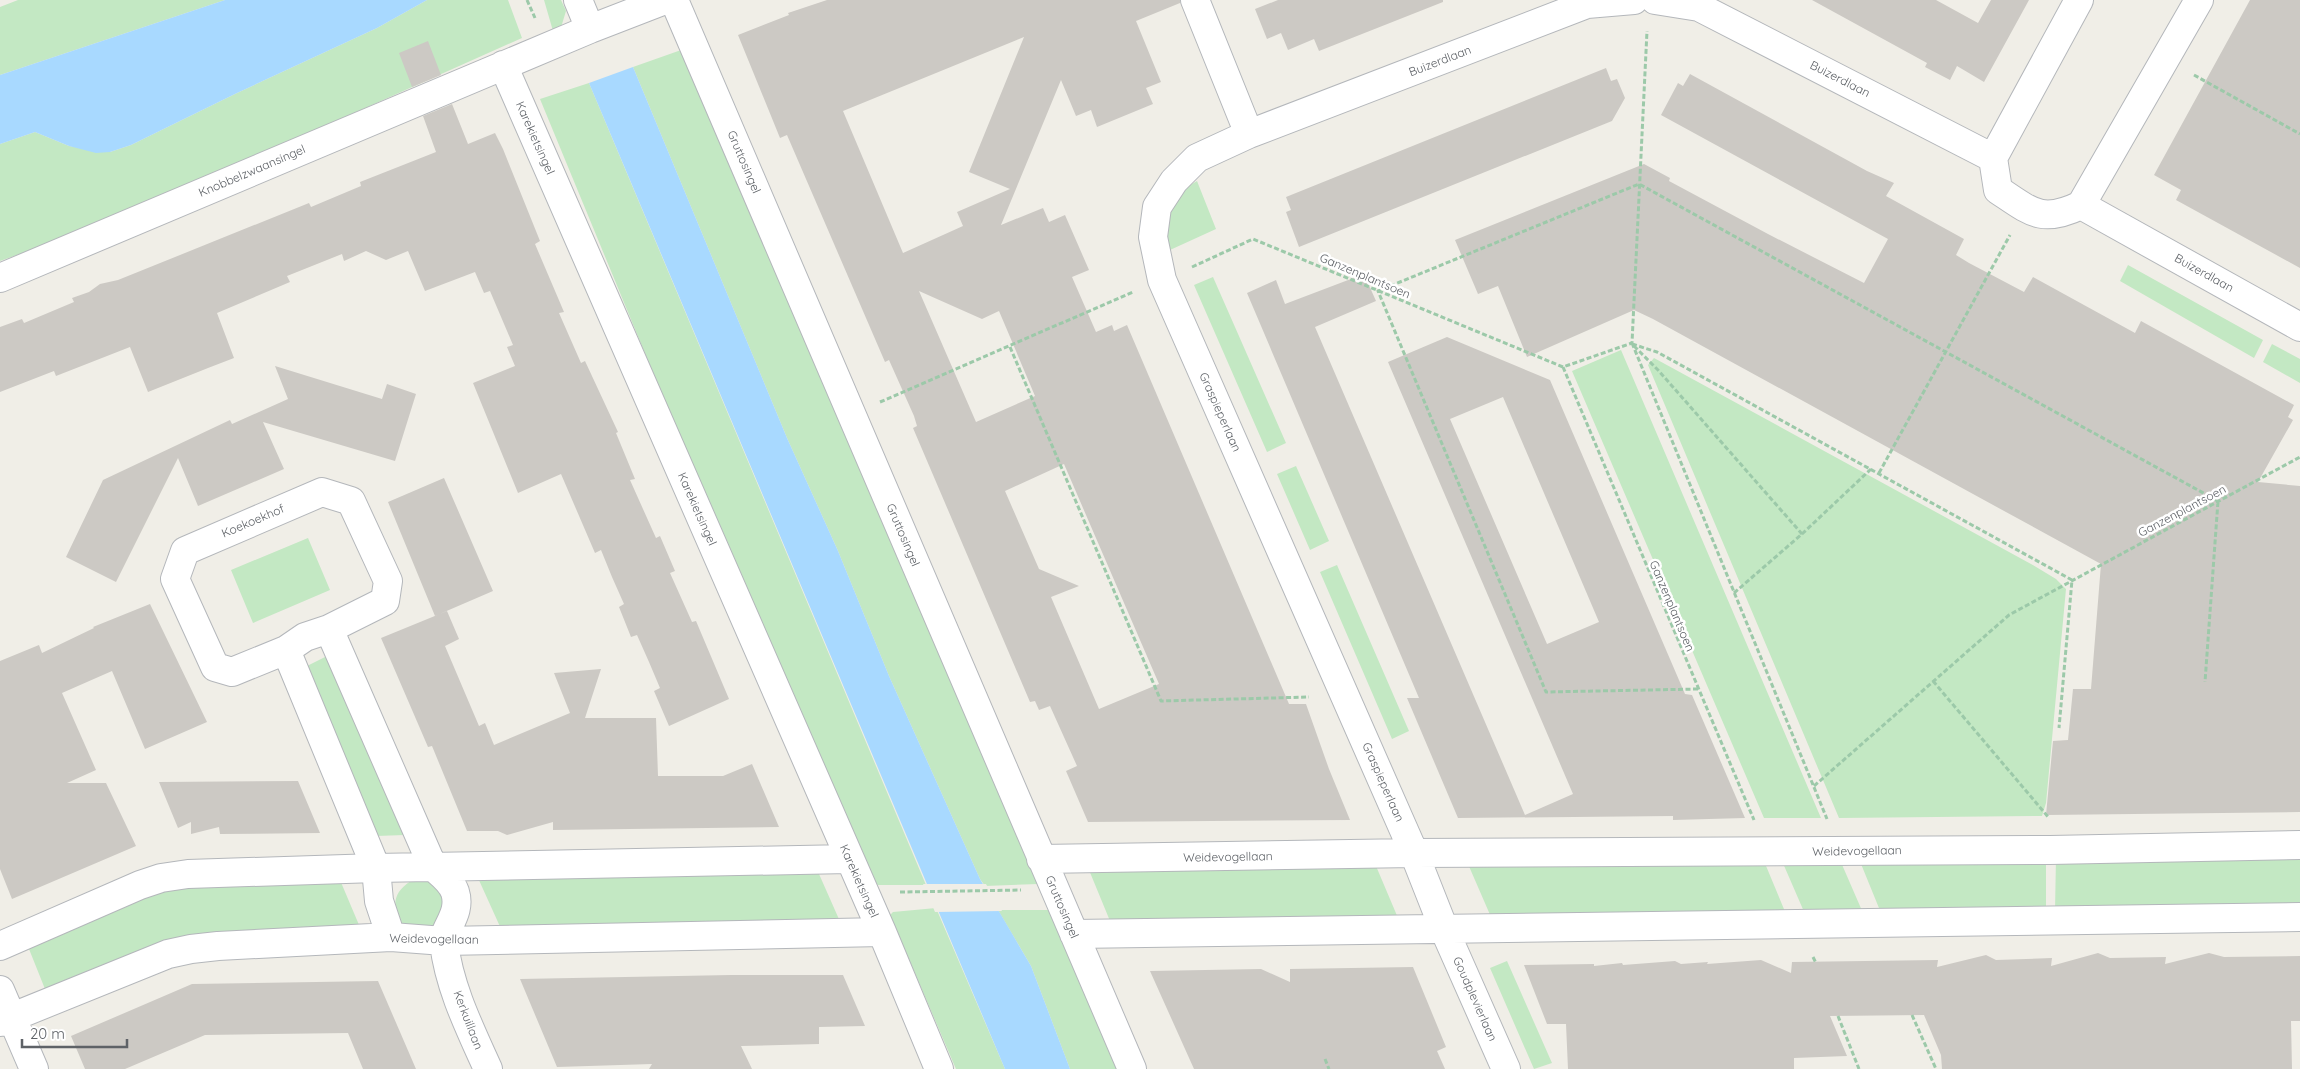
<svg xmlns="http://www.w3.org/2000/svg" width="2300" height="1069" font-family="Quicksand,sans-serif">
<style>
.green{fill:#c3e8c3}
.water{fill:#a8d9ff}
.pier{fill:#f0eee7}
.building{fill:#ccc9c4;fill-rule:evenodd}
.lines{fill:none;stroke-linecap:round;stroke-linejoin:round}
.minor-casing{stroke:#b4b7bb;stroke-width:30}
.path{stroke:#9cc9a9;stroke-width:3;stroke-dasharray:5 2.5;stroke-linecap:butt}
.minor{stroke:#fff;stroke-width:28}
.labels{text-anchor:middle;stroke-width:5;stroke-linejoin:round;paint-order:stroke}
.street-label{font-size:12px;fill:#5e6267;stroke:#fff}
</style>
<rect width="100%" height="100%" fill="#f0eee7"/>
<path class="green" d="M 18,0 L 225,0 L 0,75 L 0,7 Z
M 427,0 L 508,0 L 522,38 L 115,220 L 0,261 L 0,144 L 35,132 L 69,146 L 110,152 L 131,145 L 237,93 L 377,28 Z
M 544,0 L 561,0 L 566,11 L 559,34 L 553,31 Z
M 684,49 L 1038,884 L 985,886 L 980,879 L 889,676 L 838,551 L 787,438 L 633,67 Z
M 589,83 L 926,885 L 878,885 L 875,883 L 670,414 L 540,99 Z
M 1197,181 L 1216,229 L 1170,250 L 1165,229 L 1172,207 L 1182,190 Z
M 2128,265 L 2263,340 L 2254,358 L 2120,281 Z
M 1213,277 L 1286,443 L 1267,452 L 1194,285 Z
M 2272,344 L 2300,359 L 2300,383 L 2263,362 Z
M 1621,350 L 1821,818 L 1764,818 L 1572,371 Z
M 1654,358 L 2031,564 L 2056,579 L 2066,589 L 2046,803 L 2042,816 L 1839,818 L 1648,365 Z
M 1296,466 L 1329,541 L 1310,550 L 1277,474 Z
M 308,538 L 330,590 L 253,623 L 231,570 Z
M 1337,565 L 1409,731 L 1392,739 L 1320,572 Z
M 327,656 L 405,835 L 376,836 L 305,667 Z
M 2300,854 L 2300,908 L 2055,911 L 2056,857 Z
M 2046,857 L 2046,910 L 1881,913 L 1859,859 Z
M 1840,860 L 1863,913 L 1805,914 L 1782,861 Z
M 1764,861 L 1786,914 L 1491,917 L 1468,864 Z
M 1376,866 L 1398,918 L 1110,921 L 1089,870 Z
M 819,874 L 842,926 L 502,931 L 478,878 Z
M 340,880 L 362,932 L 216,935 L 47,994 L 27,944 L 167,886 Z
M 411,881 L 431,881 L 445,895 L 446,915 L 431,930 L 402,924 C 391,907 393,892 411,881 Z
M 936,908 L 1005,1069 L 956,1069 L 890,915 L 893,912 Z
M 998,910 L 1053,910 L 1121,1069 L 1070,1069 L 1031,966 Z
M 1507,961 L 1552,1063 L 1534,1069 L 1490,968 Z"/>
<path class="water" d="M 225,0 L 427,0 L 377,28 L 237,93 L 131,145 L 110,152 L 96,153 L 69,146 L 35,132 L 0,144 L 0,75 Z
M 633,67 L 787,438 L 838,551 L 889,676 L 980,879 L 1031,966 L 1070,1069 L 1005,1069 L 589,83 Z"/>
<path class="pier" d="M 923,884 L 986,884 L 1002,911 L 935,912 Z"/>
<path class="building" d="M 827,0 L 1180,0 L 1180,3 L 1136,21 L 1161,82 L 1146,88 L 1153,104 L 1097,127 L 1091,110 L 1076,116 L 1061,80 L 1001,225 L 1043,208 L 1049,222 L 1065,215 L 1089,270 L 1072,277 L 1096,332 L 1112,325 L 1114,331 L 1127,325 L 1289,704 L 1306,704 L 1329,769 L 1350,820 L 1088,822 L 1066,771 L 1077,766 L 1050,706 L 1039,710 L 1035,701 L 1030,702 L 913,428 L 917,426 L 914,416 L 889,360 L 885,362 L 787,135 L 780,138 L 738,35 L 789,15 L 788,13 ZM 1024,37 L 969,172 L 1010,189 L 957,212 L 963,226 L 903,253 L 843,111 ZM 919,291 L 982,319 L 999,311 L 1035,396 L 976,422 ZM 1064,464 L 1159,684 L 1099,709 L 1051,597 L 1079,586 L 1039,569 L 1005,491 Z
M 1278,0 L 1443,0 L 1443,2 L 1319,51 L 1314,39 L 1288,50 L 1281,33 L 1267,39 L 1255,9 Z
M 1812,0 L 1936,0 L 1978,23 L 1991,0 L 2029,0 L 1984,82 L 1957,66 L 1950,80 L 1925,67 L 1927,63 Z
M 2250,0 L 2300,0 L 2300,268 L 2176,200 L 2181,190 L 2154,175 Z
M 428,41 L 441,75 L 412,87 L 399,53 Z
M 1606,68 L 1611,81 L 1617,79 L 1625,98 L 1612,121 L 1299,247 L 1286,212 L 1291,210 L 1286,197 Z
M 1690,74 L 1867,171 L 1894,183 L 1886,196 L 1964,239 L 1956,255 L 1969,263 L 2024,292 L 2033,277 L 2135,333 L 2141,321 L 2294,405 L 2288,417 L 2293,420 L 2258,482 L 2300,486 L 2300,812 L 2046,815 L 2053,741 L 2068,740 L 2073,689 L 2091,689 L 2101,564 L 1653,319 L 1634,310 L 1527,357 L 1498,286 L 1478,294 L 1455,240 L 1644,164 L 1670,178 L 1669,181 L 1768,234 L 1864,283 L 1888,239 L 1661,115 L 1678,83 L 1683,86 Z
M 452,104 L 468,144 L 495,133 L 503,149 L 540,241 L 535,244 L 564,312 L 559,313 L 581,363 L 585,361 L 618,432 L 616,433 L 635,479 L 630,480 L 656,538 L 660,536 L 675,571 L 670,573 L 692,622 L 696,621 L 729,699 L 669,726 L 654,691 L 660,688 L 649,662 L 637,635 L 631,637 L 619,607 L 624,604 L 612,577 L 601,550 L 595,553 L 561,474 L 518,493 L 473,383 L 515,366 L 507,347 L 513,345 L 490,291 L 484,293 L 475,272 L 425,291 L 408,251 L 386,260 L 366,251 L 344,261 L 342,254 L 287,276 L 290,282 L 217,313 L 234,358 L 208,368 L 148,392 L 130,347 L 56,376 L 54,371 L 0,392 L 0,327 L 22,319 L 24,323 L 74,302 L 72,298 L 89,292 L 100,284 L 118,280 L 309,203 L 311,207 L 361,186 L 360,182 L 436,152 L 423,116 Z
M 1364,274 L 1376,301 L 1315,327 L 1525,815 L 1573,794 L 1388,362 L 1447,337 L 1550,380 L 1685,694 L 1692,695 L 1745,818 L 1673,820 L 1673,816 L 1458,818 L 1407,698 L 1419,698 L 1247,293 L 1276,280 L 1285,304 ZM 1503,397 L 1599,622 L 1547,644 L 1450,419 Z
M 275,366 L 382,399 L 387,384 L 416,394 L 395,461 L 263,422 L 284,469 L 198,506 L 178,458 L 116,582 L 66,557 L 103,480 L 230,420 L 232,424 L 288,399 Z
M 444,478 L 493,591 L 435,616 L 388,502 Z
M 150,604 L 207,722 L 145,749 L 112,671 L 62,693 L 96,770 L 67,783 L 106,783 L 136,846 L 12,899 L 0,869 L 0,661 L 39,645 L 42,653 L 94,628 L 93,627 Z
M 447,611 L 459,639 L 445,646 L 479,726 L 485,723 L 494,745 L 570,713 L 554,673 L 601,669 L 585,718 L 656,718 L 658,776 L 723,776 L 752,764 L 779,827 L 553,830 L 553,822 L 507,835 L 498,831 L 467,831 L 432,746 L 428,747 L 381,638 Z
M 298,781 L 320,833 L 220,834 L 219,827 L 191,834 L 191,822 L 178,828 L 159,782 Z
M 2098,953 L 2110,958 L 2166,957 L 2165,964 L 2209,953 L 2224,957 L 2300,956 L 2300,1021 L 2291,1021 L 2292,1069 L 1942,1069 L 1941,1055 L 1924,1015 L 1830,1016 L 1847,1056 L 1794,1058 L 1794,1069 L 1568,1069 L 1566,1024 L 1547,1024 L 1524,965 L 1594,964 L 1594,966 L 1622,963 L 1623,965 L 1675,961 L 1681,964 L 1708,962 L 1707,964 L 1761,960 L 1791,973 L 1792,962 L 1938,960 L 1937,967 L 1986,955 L 1996,960 L 2052,958 L 2051,966 Z
M 1413,967 L 1446,1047 L 1437,1051 L 1445,1069 L 1194,1069 L 1150,971 L 1261,969 L 1290,982 L 1290,969 Z
M 731,975 L 843,975 L 865,1026 L 819,1027 L 819,1044 L 741,1046 L 752,1069 L 649,1069 L 652,1064 L 557,1067 L 520,979 Z
M 378,981 L 416,1069 L 363,1069 L 348,1033 L 205,1035 L 125,1069 L 85,1069 L 71,1036 L 192,984 Z"/>
<g class="lines">
<defs>
<path id="minor" d="M 674,0 L 1132,1069
M 1195,0 L 1249,134 L 1197,158 L 1174,181 L 1157,207 L 1153,237 L 1162,280 L 1414,853 L 1444,929 L 1506,1069
M 1655,0 L 1699,7 L 1993,158 L 1998,190 C 2031,212 2042,224 2081,205 L 2300,327
M 590,29 L 665,0
M 503,65 L 882,932 L 939,1069
M 1249,134 L 1587,4 L 1634,0
M 1993,158 L 2079,0
M 2081,205 L 2199,0
M 0,278 L 590,29 L 578,0
M 322,492 L 351,501 L 388,581 L 385,601 L 329,629 L 305,637 L 286,650 L 232,672 L 215,667 L 175,579 L 185,551 Z
M 329,629 L 433,867 C 442,875 451,881 455,892 C 462,914 443,928 444,943 C 449,987 470,1029 488,1069
M 286,650 L 376,868 L 379,901 L 391,937
M 1041,859 L 1414,853 L 2050,850 L 2300,845
M 1074,934 L 2300,917
M 0,946 L 140,885 L 161,878 L 188,874 L 376,868 L 849,859
M 0,990 L 34,1069
M 0,1022 L 168,954 L 191,949 L 218,946 L 391,937 L 444,941 L 882,932"/>
</defs>
<use href="#minor" class="minor-casing"/>
<path class="path" d="M 527,0 L 535,18
M 2194,75 L 2300,134
M 1192,267 L 1253,239 L 1563,367 L 1632,343 L 1647,31
M 1632,343 L 1827,819
M 1632,344 L 1657,352 L 2072,580 L 2059,728
M 1634,346 L 1658,370 L 1802,534
M 1010,347 L 1161,701 L 1309,697
M 1563,367 L 1754,820
M 880,402 L 1133,292
M 1879,473 L 2010,235
M 1734,593 L 1802,534 L 1871,469
M 1933,681 L 2049,818
M 1698,689 L 1546,692 L 1378,291 L 1639,184 L 2218,501 L 2205,682
M 1814,786 L 2009,615 L 2300,457
M 900,892 L 1021,890
M 1813,957 L 1816,963
M 1912,1015 L 1936,1069
M 1838,1016 L 1859,1069
M 1325,1059 L 1329,1069"/>
<use href="#minor" class="minor"/>
</g>
<g class="labels">
<g class="street-label">
<text transform="translate(1440 61) rotate(-21)" y="4">Buizerdlaan</text>
<text transform="translate(1840 79) rotate(27)" y="4">Buizerdlaan</text>
<text transform="translate(535 138) rotate(66)" y="4">Karekietsingel</text>
<text transform="translate(744 162) rotate(67)" y="4">Gruttosingel</text>
<text transform="translate(252 171) rotate(-23)" y="4">Knobbelzwaansingel</text>
<text transform="translate(2204 273) rotate(29)" y="4">Buizerdlaan</text>
<text transform="translate(1365 276) rotate(23)" y="4">Ganzenplantsoen</text>
<text transform="translate(1220 412) rotate(66)" y="4">Graspieperlaan</text>
<text transform="translate(697 509) rotate(66)" y="4">Karekietsingel</text>
<text transform="translate(2182 511) rotate(-28)" y="4">Ganzenplantsoen</text>
<text transform="translate(253 521) rotate(-23)" y="4">Koekoekhof</text>
<text transform="translate(903 535) rotate(67)" y="4">Gruttosingel</text>
<text transform="translate(1672 606) rotate(67)" y="4">Ganzenplantsoen</text>
<text transform="translate(1383 782) rotate(66)" y="4">Graspieperlaan</text>
<text transform="translate(1857 851) rotate(-1)" y="4">Weidevogellaan</text>
<text transform="translate(1228 857) rotate(-1)" y="4">Weidevogellaan</text>
<text transform="translate(859 881) rotate(66)" y="4">Karekietsingel</text>
<text transform="translate(1062 907) rotate(67)" y="4">Gruttosingel</text>
<text transform="translate(434 939) rotate(1)" y="4">Weidevogellaan</text>
<text transform="translate(1475 999) rotate(66)" y="4">Goudplevierlaan</text>
<text transform="translate(468 1020) rotate(69)" y="4">Kerkuillaan</text>
</g>
</g>
<path d="M22 1039v8h105v-8" fill="none" stroke="#5e6267" stroke-width="2.5"/>
<text x="30" y="1039" font-size="15" fill="#5e6267" stroke="#ffffff" stroke-width="4" paint-order="stroke">20 m</text>
</svg>
